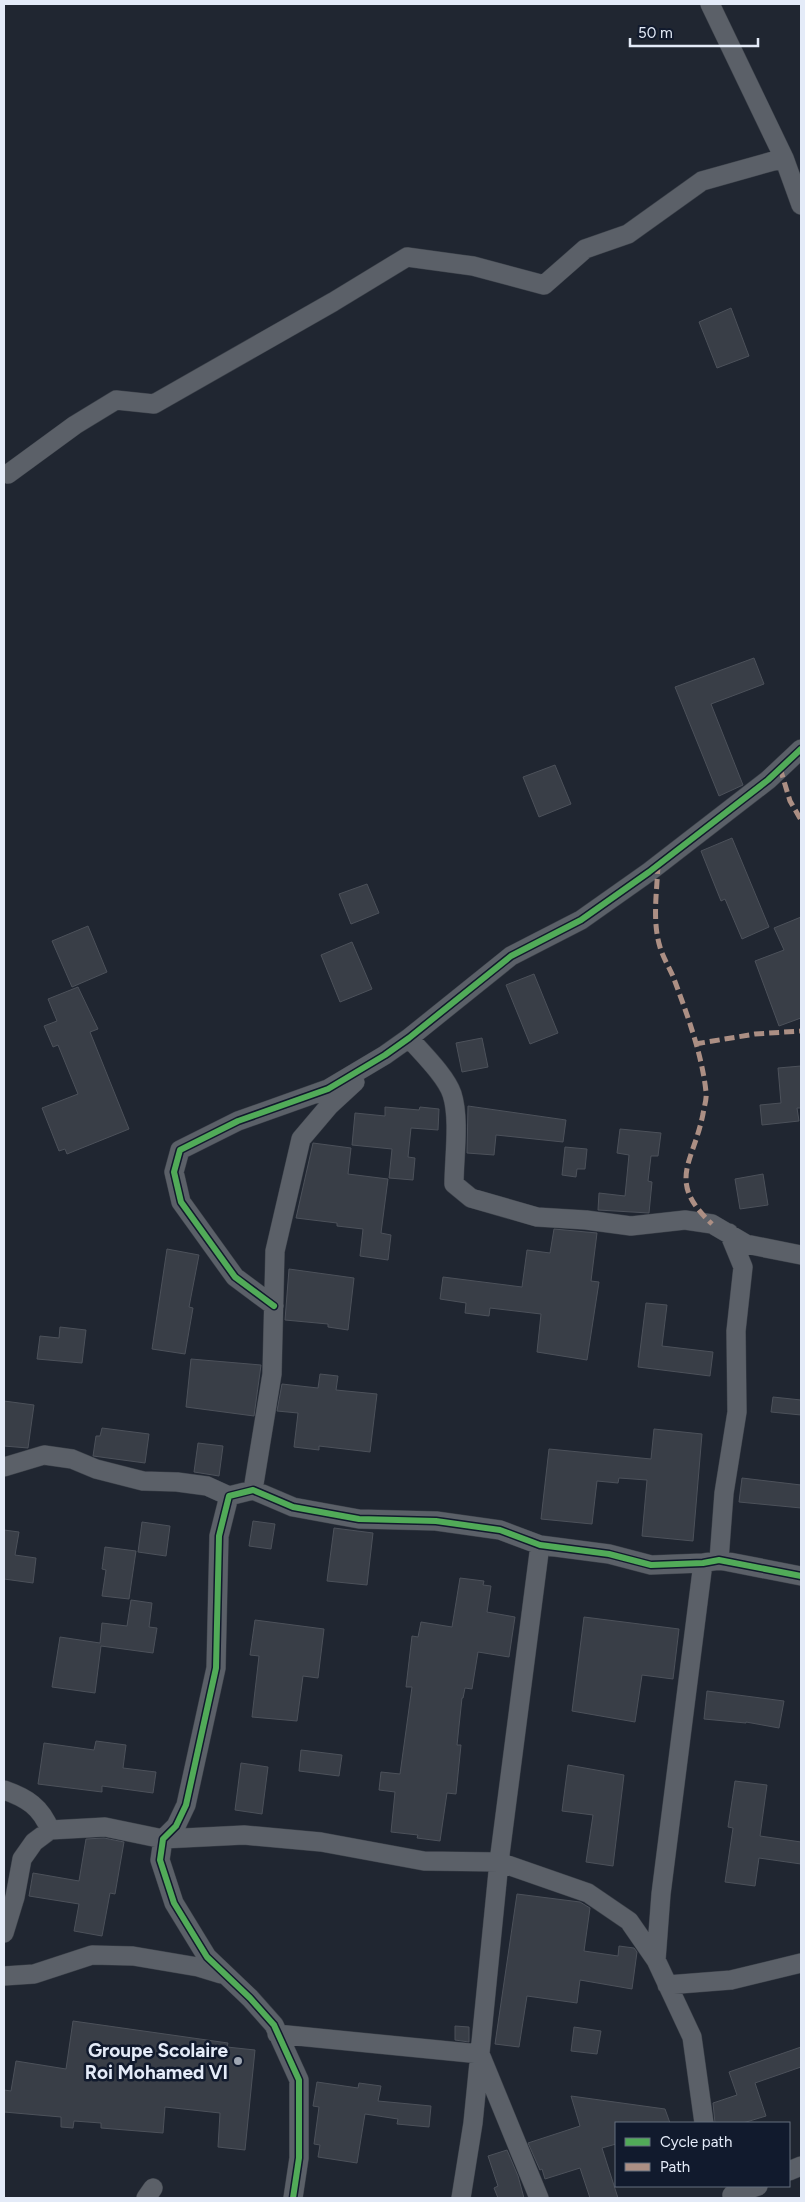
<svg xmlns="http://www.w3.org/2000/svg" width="805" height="2202" font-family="Figtree,sans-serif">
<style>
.building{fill:#393e47;stroke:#4c515a}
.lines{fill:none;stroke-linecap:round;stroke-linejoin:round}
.minor-casing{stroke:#3b4049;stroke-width:20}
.minor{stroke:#5b6068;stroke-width:19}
.quiet{stroke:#ac8f84;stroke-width:5;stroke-dasharray:10 5;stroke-linecap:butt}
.cycleway-casing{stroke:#111a2d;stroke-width:9}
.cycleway{stroke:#51ab58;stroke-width:6}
.poi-dot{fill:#9fa6b2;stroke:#111a2d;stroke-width:2}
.labels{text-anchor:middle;stroke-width:5;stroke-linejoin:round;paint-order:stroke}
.poi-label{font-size:19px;font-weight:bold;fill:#e4ebf8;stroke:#111a2d;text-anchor:end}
</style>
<rect width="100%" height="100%" fill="#202631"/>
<path class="building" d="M 731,308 L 749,356 L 717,368 L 699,322 Z
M 754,658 L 764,684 L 711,704 L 743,785 L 719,796 L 675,687 Z
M 555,765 L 571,804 L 539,817 L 523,777 Z
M 732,838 L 769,927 L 742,939 L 725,899 L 721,901 L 701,851 Z
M 367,884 L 379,913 L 351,924 L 339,894 Z
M 801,917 L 801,1018 L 779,1026 L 755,961 L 784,950 L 774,928 Z
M 88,926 L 107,972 L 72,987 L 52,941 Z
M 352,942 L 372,989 L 340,1002 L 321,955 Z
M 534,974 L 558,1033 L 530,1044 L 506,985 Z
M 78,987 L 98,1029 L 90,1032 L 129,1129 L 67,1154 L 65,1149 L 59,1151 L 42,1108 L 78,1094 L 58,1045 L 53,1047 L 44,1026 L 57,1021 L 48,999 Z
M 482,1038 L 488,1067 L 462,1072 L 456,1043 Z
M 801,1066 L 801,1108 L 797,1108 L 799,1121 L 762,1125 L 760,1105 L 781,1103 L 778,1068 Z
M 468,1106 L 566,1120 L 563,1142 L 496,1135 L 494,1155 L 467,1153 Z
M 385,1107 L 419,1110 L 420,1107 L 439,1109 L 438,1130 L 411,1128 L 408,1157 L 415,1158 L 413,1180 L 389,1178 L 392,1149 L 352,1145 L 355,1113 L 385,1116 Z
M 620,1129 L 661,1133 L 658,1156 L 651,1156 L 648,1181 L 652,1182 L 649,1213 L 598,1210 L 599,1193 L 625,1196 L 629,1155 L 617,1153 Z
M 313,1143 L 351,1148 L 348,1174 L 388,1179 L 381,1233 L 391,1235 L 388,1260 L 360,1256 L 363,1229 L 337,1226 L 337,1223 L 296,1218 Z
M 565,1147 L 587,1149 L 585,1169 L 577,1169 L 576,1177 L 562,1175 Z
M 763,1174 L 768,1205 L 740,1209 L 735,1179 Z
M 554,1229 L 597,1233 L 591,1281 L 599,1282 L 587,1360 L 537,1352 L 541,1314 L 490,1308 L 489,1316 L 465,1313 L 466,1303 L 440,1299 L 443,1277 L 522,1287 L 527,1250 L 550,1253 Z
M 167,1249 L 199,1255 L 189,1307 L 193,1308 L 185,1354 L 152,1349 Z
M 289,1269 L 354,1278 L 348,1330 L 328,1327 L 328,1324 L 285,1320 Z
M 646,1303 L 667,1305 L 662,1346 L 713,1352 L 710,1376 L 638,1367 Z
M 60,1327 L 86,1330 L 82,1363 L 37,1359 L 40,1336 L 59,1338 Z
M 191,1359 L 261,1365 L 254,1416 L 186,1407 Z
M 320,1374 L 338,1376 L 336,1390 L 377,1394 L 370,1452 L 319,1446 L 319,1450 L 294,1447 L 298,1413 L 277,1411 L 282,1384 L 318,1388 Z
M 773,1397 L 801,1400 L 801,1415 L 771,1412 Z
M 4,1401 L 34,1405 L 28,1448 L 4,1446 Z
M 102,1428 L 149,1434 L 145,1463 L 93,1456 L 96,1436 L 100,1436 Z
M 654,1429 L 702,1434 L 693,1541 L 642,1536 L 647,1480 L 619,1478 L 618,1483 L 597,1481 L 592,1524 L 541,1519 L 549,1449 L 651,1459 Z
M 198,1443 L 223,1446 L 219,1476 L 194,1472 Z
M 742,1478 L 801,1485 L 801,1508 L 739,1502 Z
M 253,1521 L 275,1524 L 271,1549 L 249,1546 Z
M 142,1522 L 170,1526 L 166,1556 L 138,1552 Z
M 334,1528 L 373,1533 L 367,1585 L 327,1581 Z
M 4,1530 L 19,1532 L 15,1555 L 36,1558 L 33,1583 L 4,1579 Z
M 105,1547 L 136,1551 L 129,1599 L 102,1596 L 106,1570 L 102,1569 Z
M 460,1578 L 484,1581 L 483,1585 L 491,1586 L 487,1612 L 515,1617 L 509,1657 L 478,1652 L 472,1689 L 465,1688 L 463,1698 L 462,1698 L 457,1745 L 461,1745 L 456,1794 L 447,1793 L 440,1841 L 417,1838 L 418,1835 L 391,1832 L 395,1792 L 379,1790 L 381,1772 L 400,1774 L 412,1687 L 406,1687 L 412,1636 L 418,1637 L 421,1622 L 452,1627 Z
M 131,1600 L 152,1603 L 149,1627 L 157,1628 L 153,1653 L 101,1646 L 95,1693 L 52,1687 L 60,1637 L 100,1643 L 102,1623 L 127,1626 Z
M 584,1617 L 679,1629 L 673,1679 L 642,1675 L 635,1722 L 572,1711 Z
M 255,1620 L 324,1629 L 318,1678 L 303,1676 L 297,1721 L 252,1717 L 259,1656 L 250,1655 Z
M 707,1691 L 784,1701 L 779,1728 L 746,1722 L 746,1723 L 704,1719 Z
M 96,1741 L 126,1745 L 123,1768 L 156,1772 L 153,1793 L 102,1786 L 102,1792 L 38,1784 L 44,1743 L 94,1750 Z
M 301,1750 L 342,1755 L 339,1776 L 299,1771 Z
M 241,1763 L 268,1767 L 262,1814 L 235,1810 Z
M 568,1765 L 624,1775 L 613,1866 L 586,1862 L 593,1815 L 562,1811 Z
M 735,1781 L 767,1785 L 760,1836 L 801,1842 L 801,1864 L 759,1858 L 755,1886 L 725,1882 L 733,1828 L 728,1827 Z
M 104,1838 L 124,1842 L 115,1894 L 110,1893 L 102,1936 L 74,1931 L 79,1904 L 29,1896 L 33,1873 L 79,1881 L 86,1839 Z
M 517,1894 L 580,1902 L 590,1908 L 584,1951 L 618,1956 L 619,1946 L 634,1948 L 637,1952 L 632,1989 L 580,1980 L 577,2003 L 527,1996 L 519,2047 L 495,2044 Z
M 73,2021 L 228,2043 L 227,2047 L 255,2050 L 245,2150 L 218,2147 L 220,2113 L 165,2107 L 163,2133 L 101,2128 L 101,2123 L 74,2121 L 73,2128 L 61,2127 L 61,2117 L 4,2112 L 4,2090 L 11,2091 L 16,2061 L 66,2069 Z
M 455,2026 L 469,2027 L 469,2042 L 455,2040 Z
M 574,2027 L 601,2031 L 597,2054 L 571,2051 Z
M 801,2047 L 801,2067 L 755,2083 L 766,2116 L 743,2123 L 715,2123 L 713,2103 L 737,2095 L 729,2072 Z
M 317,2082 L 358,2088 L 359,2083 L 381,2086 L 378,2101 L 431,2106 L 429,2127 L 397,2124 L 398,2119 L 365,2114 L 357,2163 L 318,2157 L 320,2145 L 314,2144 L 319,2107 L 313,2106 Z
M 571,2096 L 665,2109 L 670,2123 L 616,2123 L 616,2144 L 602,2148 L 618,2198 L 590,2198 L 580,2168 L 545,2179 L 542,2169 L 540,2170 L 528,2143 L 580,2126 Z
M 507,2150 L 518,2176 L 524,2198 L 498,2198 L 494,2188 L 498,2186 L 488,2156 Z"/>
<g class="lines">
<defs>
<path id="minor" d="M 710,4 L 784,158 L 801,205
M 8,474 L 75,425 L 116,400 L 154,404 L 333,302 L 407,257 L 473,266 L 544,285 L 585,249 L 628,234 L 702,181 L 784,158
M 409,1038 C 422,1053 446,1076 452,1094 C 460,1119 454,1158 454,1184 L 471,1198 L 537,1217 L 586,1220 L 631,1226 L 685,1220 L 712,1224 L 746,1244 L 801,1255
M 274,1306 L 235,1277 L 181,1202 L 174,1172 L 180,1150 L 238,1121 L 328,1089 L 385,1055 L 409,1038 L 511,956 L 581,920 L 649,872 L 768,780 L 801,749
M 4,1467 L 44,1455 L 72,1459 L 96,1469 L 143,1481 L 177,1482 L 207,1486 L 229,1496
M 253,1490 L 272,1374 L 275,1251 L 301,1139 L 329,1106 L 355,1082
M 719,1560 L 724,1493 L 737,1412 L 736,1331 L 743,1267 L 729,1233
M 4,1790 C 27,1798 41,1807 50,1830
M 4,1933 L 15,1897 L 22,1859 L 34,1842 L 50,1830 L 105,1827 L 163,1839 L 244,1835 L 321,1842 L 424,1861 L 499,1862 L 588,1893 L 629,1921 L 656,1960 L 692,2037 L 704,2123
M 656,1960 L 661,1894 L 703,1563
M 4,1976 L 34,1974 L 92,1955 L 133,1956 L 198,1967 L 221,1974
M 667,1985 L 731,1980 L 801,1963
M 277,2034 L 480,2054 L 539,2198
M 789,2171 L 801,2166
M 732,2195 L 758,2186
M 146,2198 L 153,2188
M 293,2198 L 299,2158 L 299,2080 L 274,2025 L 250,1998 L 207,1957 L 174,1903 L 160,1860 L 163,1839 L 176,1826 L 186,1805 L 216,1668 L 219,1536 L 229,1496 L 253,1490 L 293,1507 L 359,1519 L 436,1521 L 500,1530 L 540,1545 L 609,1554 L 651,1565 L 703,1563 L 719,1560 L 801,1576
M 461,2198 L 473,2123 L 499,1862 L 540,1545"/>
</defs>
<use href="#minor" class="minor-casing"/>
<use href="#minor" class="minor"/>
<path class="quiet" d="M 780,768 L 790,801 L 801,820
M 658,864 C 657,892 652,921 660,947 C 663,958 670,968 674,979 C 687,1014 702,1054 706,1092 C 707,1099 704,1107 703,1114 C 693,1164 666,1181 712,1224
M 695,1044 L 755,1034 L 801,1031"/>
<defs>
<path id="cycleway" d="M 274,1306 L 235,1277 L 181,1202 L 174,1172 L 180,1150 L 238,1121 L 328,1089 L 385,1055 L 409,1038 L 511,956 L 581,920 L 649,872 L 768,780 L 801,749
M 293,2198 L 299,2158 L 299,2080 L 274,2025 L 250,1998 L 207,1957 L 174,1903 L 160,1860 L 163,1839 L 176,1826 L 186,1805 L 216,1668 L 219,1536 L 229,1496 L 253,1490 L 293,1507 L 359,1519 L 436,1521 L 500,1530 L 540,1545 L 609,1554 L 651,1565 L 703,1563 L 719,1560 L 801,1576"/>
</defs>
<use href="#cycleway" class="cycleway-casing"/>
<use href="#cycleway" class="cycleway"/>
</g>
<circle class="poi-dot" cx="238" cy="2061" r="5"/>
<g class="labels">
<g class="poi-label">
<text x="228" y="2057">Groupe Scolaire<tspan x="228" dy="22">Roi Mohamed VI</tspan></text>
</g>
</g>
<rect width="805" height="2202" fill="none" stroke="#e4ebf8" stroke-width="10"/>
<rect x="615" y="2122" width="175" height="65" fill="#111a2d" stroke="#656e7e"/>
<rect x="625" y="2138" width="25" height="8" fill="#51ab58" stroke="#656e7e"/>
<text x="660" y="2147" font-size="15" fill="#e4ebf8">Cycle path</text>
<rect x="625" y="2163" width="25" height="8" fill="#ac8f84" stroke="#656e7e"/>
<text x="660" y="2172" font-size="15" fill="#e4ebf8">Path</text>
<path d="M630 38v8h128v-8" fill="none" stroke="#e4ebf8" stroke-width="2.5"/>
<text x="638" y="38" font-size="15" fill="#e4ebf8" stroke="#111a2d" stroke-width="4" paint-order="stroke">50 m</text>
</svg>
